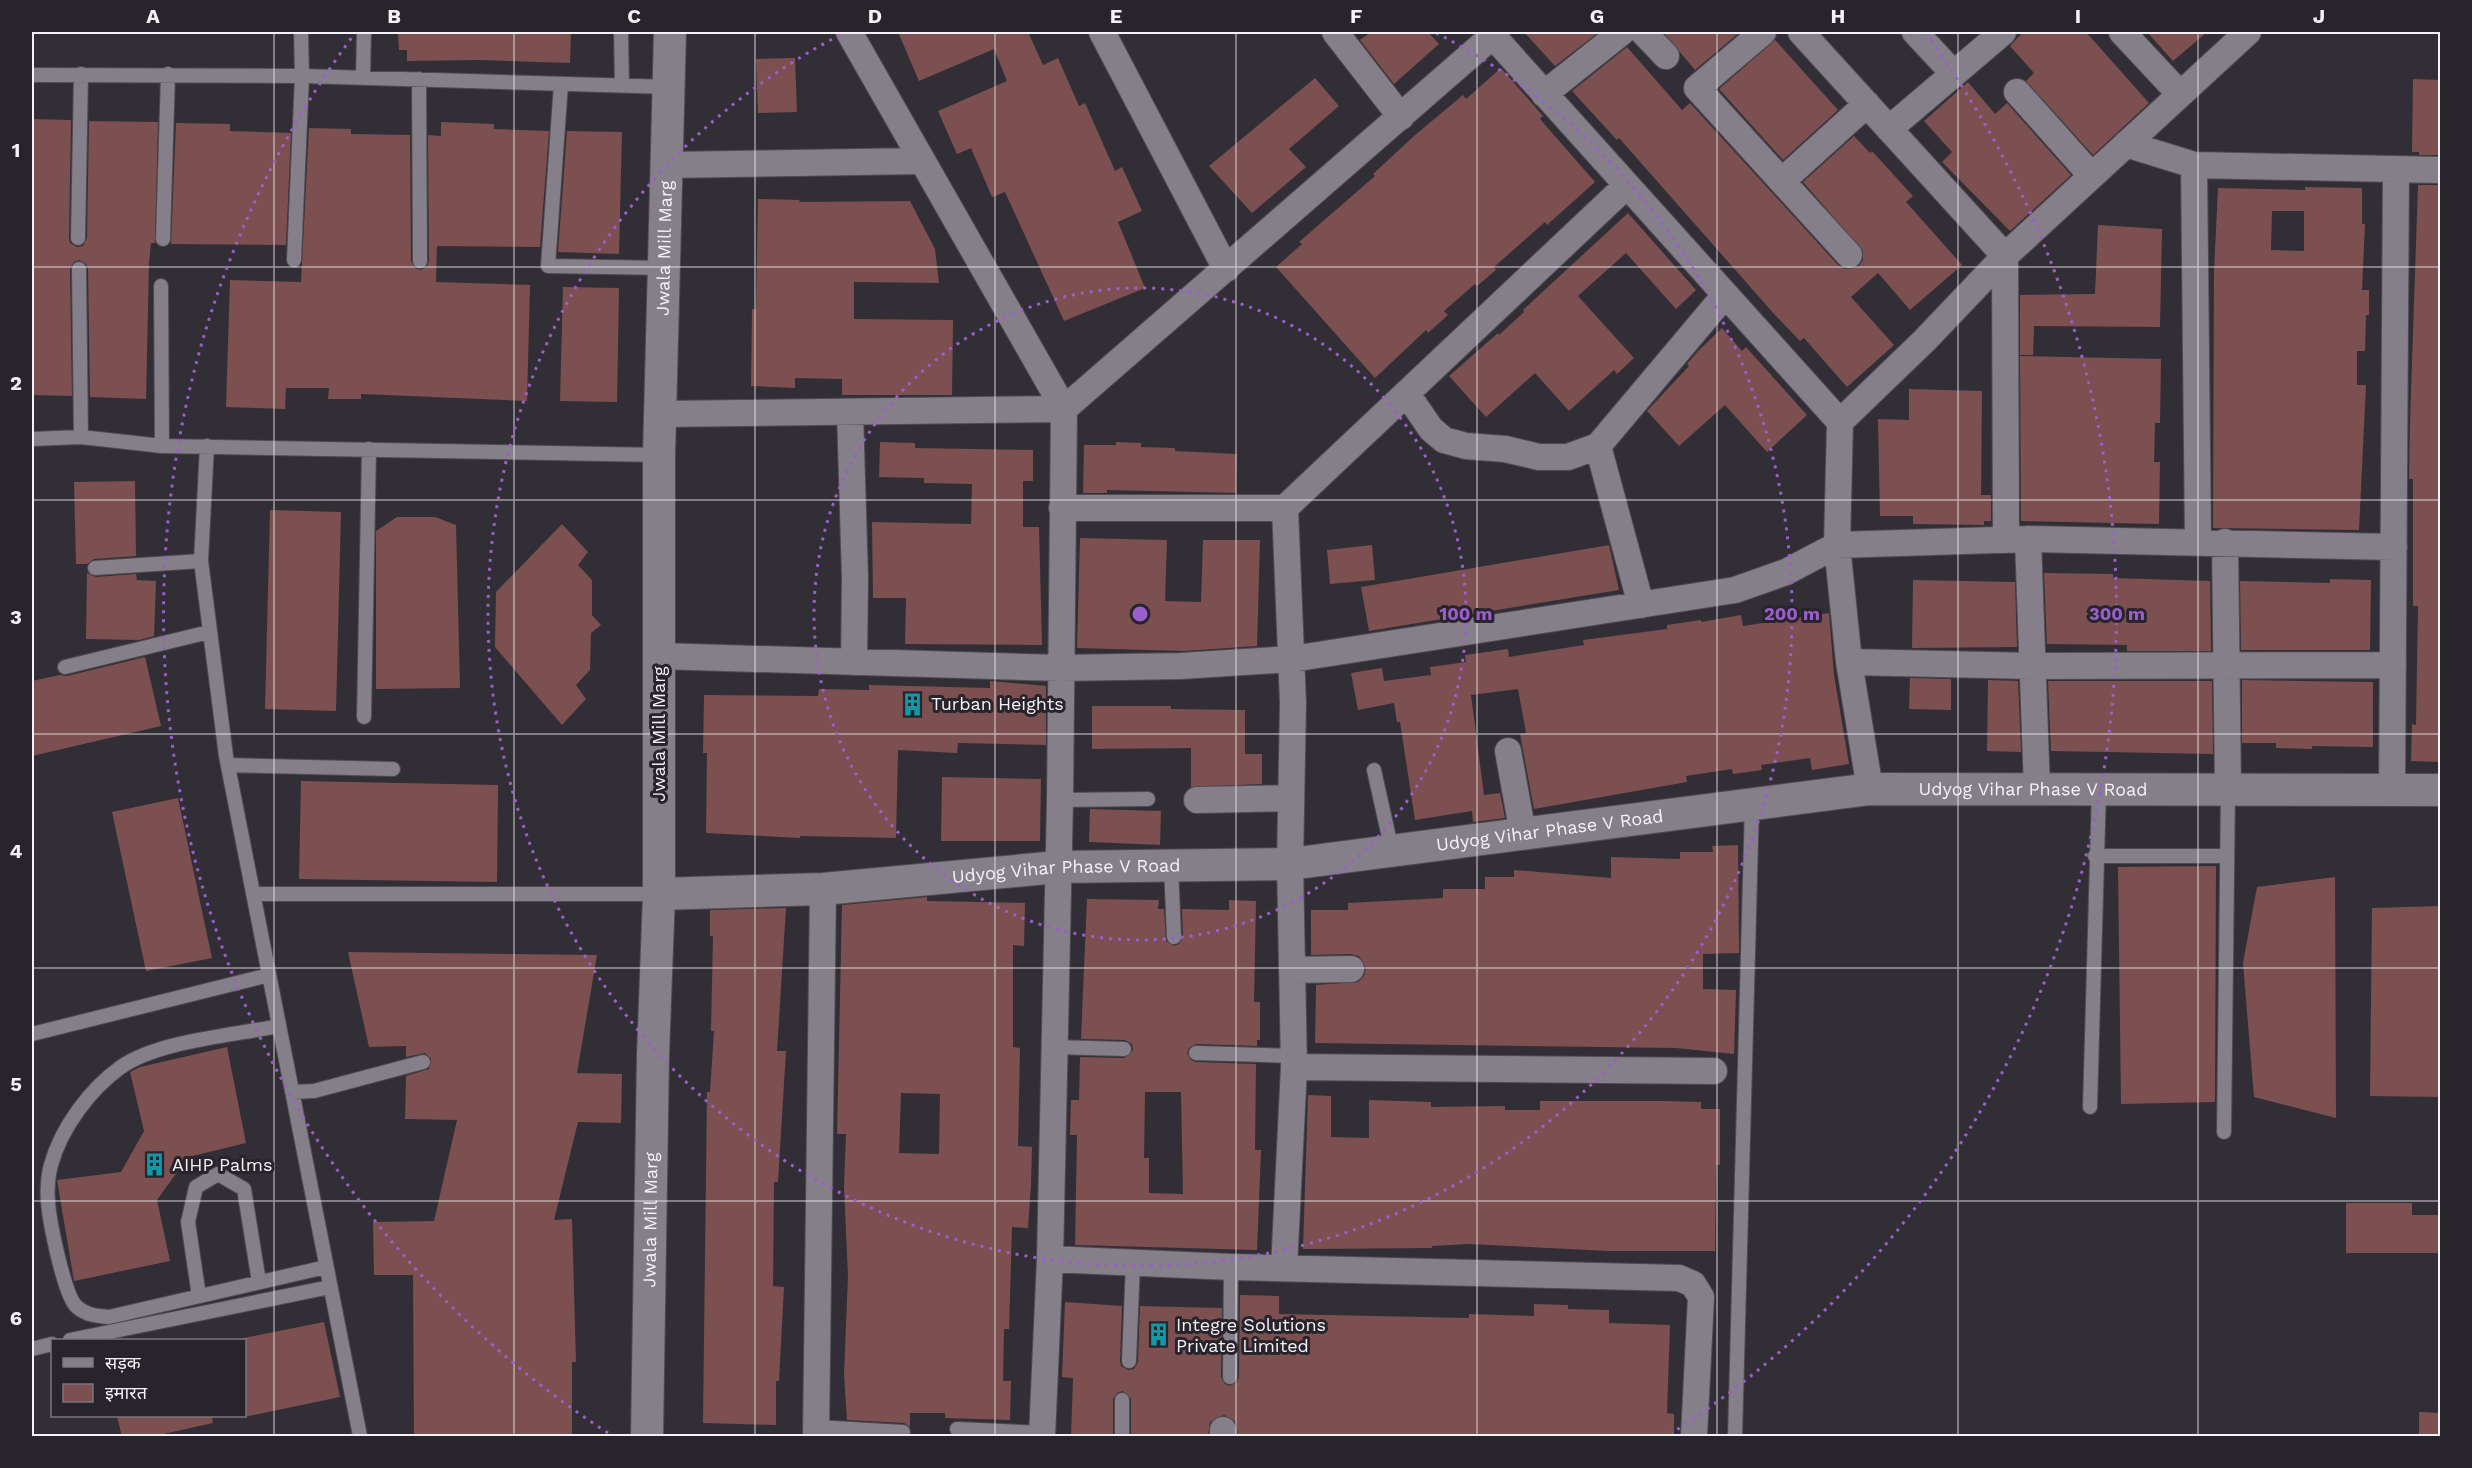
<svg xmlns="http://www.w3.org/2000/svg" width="2472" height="1468" font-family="'Work Sans','Noto Sans Devanagari',sans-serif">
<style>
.building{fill:#7c5050;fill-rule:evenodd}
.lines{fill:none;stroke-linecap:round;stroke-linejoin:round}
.service-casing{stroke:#4f4b51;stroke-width:16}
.minor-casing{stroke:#4f4b51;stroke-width:28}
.tertiary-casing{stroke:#4f4b51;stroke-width:34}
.service{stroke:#847f88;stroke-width:14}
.minor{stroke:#847f88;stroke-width:26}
.tertiary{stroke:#847f88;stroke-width:32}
.grid{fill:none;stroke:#f5f2f7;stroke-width:1.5;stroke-opacity:0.55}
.ring{fill:none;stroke:#9a5ecd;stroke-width:3;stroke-dasharray:3 6}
.labels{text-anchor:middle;stroke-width:6;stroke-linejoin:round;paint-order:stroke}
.street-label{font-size:18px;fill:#f5f2f7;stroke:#28242b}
.poi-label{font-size:18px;fill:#f5f2f7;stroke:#28242b;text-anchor:start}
.centre{fill:#9a5ecd;stroke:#28242b;stroke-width:3}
.ring-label{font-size:18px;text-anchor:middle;font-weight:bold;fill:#9a5ecd;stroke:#28242b;stroke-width:6;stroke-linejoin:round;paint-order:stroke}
.neatline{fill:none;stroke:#f5f2f7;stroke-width:2}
.grid-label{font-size:20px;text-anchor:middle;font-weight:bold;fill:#f5f2f7}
</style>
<rect width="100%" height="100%" fill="#322e35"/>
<path class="building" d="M 409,32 L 571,32 L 570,63 L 479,60 L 407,61 L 407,50 L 399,50 L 398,34 Z
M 898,32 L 1034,32 L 1029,34 L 1043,65 L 1058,58 L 1079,106 L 1085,103 L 1115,171 L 1122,167 L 1142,211 L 1118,222 L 1145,288 L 1064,321 L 1005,192 L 992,197 L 971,148 L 957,154 L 938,111 L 1007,81 L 994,49 L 919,81 Z
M 1371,32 L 1428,32 L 1439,44 L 1394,84 L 1360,40 Z
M 1524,32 L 1599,32 L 1555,66 Z
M 1663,32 L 1740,32 L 1695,70 Z
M 2023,32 L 2086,32 L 2149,103 L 2093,155 L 2026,81 L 2034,73 L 2010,46 Z
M 2147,32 L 2207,32 L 2173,61 Z
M 1775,40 L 1838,110 L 1783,160 L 1719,89 Z
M 1627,47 L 1682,110 L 1690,103 L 1838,265 L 1845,269 L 1859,266 L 1863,260 L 1863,251 L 1803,182 L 1854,136 L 1870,153 L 1872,151 L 1913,196 L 1906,202 L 1962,265 L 1910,310 L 1878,273 L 1851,297 L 1894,345 L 1847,387 L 1804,338 L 1800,341 L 1775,315 L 1619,138 L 1617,140 L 1572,91 Z
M 795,58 L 797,112 L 758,113 L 756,59 Z
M 1501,68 L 1543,116 L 1540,119 L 1595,182 L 1547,225 L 1545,222 L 1494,267 L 1496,270 L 1477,286 L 1475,284 L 1444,311 L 1448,315 L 1428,333 L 1426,330 L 1375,378 L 1276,267 L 1302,244 L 1299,242 L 1375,176 L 1373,174 L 1414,136 L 1463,95 L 1466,99 Z
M 1315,78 L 1339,106 L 1289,149 L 1306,167 L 1252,213 L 1209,166 Z
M 2413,79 L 2440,80 L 2440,155 L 2419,155 L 2419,152 L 2412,152 Z
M 1968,82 L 1995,114 L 2007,103 L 2071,175 L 2010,231 L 1942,162 L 1952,152 L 1924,121 Z
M 32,119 L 71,120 L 69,238 L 70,243 L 77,247 L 83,246 L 87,238 L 89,121 L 158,122 L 155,243 L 151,243 L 149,263 L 146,399 L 90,397 L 88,269 L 86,264 L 79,260 L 74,262 L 70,269 L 72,396 L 32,395 Z
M 441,122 L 494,124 L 494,129 L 549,131 L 540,247 L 437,246 L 436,282 L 530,285 L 527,401 L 361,394 L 361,399 L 328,399 L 329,388 L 286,388 L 285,409 L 226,407 L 230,280 L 301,282 L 309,128 L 351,129 L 351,134 L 410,135 L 411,261 L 415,268 L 421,270 L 427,266 L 429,261 L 428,135 L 441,136 Z
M 176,123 L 230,124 L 230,131 L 291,133 L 286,245 L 171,244 Z
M 567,131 L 622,132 L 619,254 L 558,252 Z
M 2418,185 L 2440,185 L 2440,762 L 2411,761 L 2412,724 L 2416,725 L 2418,606 L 2413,606 L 2413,479 L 2409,479 L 2410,422 Z
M 2305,187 L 2362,188 L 2362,224 L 2365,224 L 2362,290 L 2369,290 L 2369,315 L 2366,315 L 2365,351 L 2357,351 L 2357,385 L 2366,385 L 2359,530 L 2213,528 L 2214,272 L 2218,188 L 2305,190 ZM 2272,211 L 2304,211 L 2304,251 L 2271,250 Z
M 758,199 L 800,200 L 799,202 L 910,201 L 935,249 L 939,283 L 854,282 L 854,319 L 953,320 L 952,395 L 842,395 L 842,379 L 795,378 L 795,388 L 751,386 L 752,309 L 756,310 Z
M 1628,213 L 1696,290 L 1676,309 L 1626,253 L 1578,296 L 1634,358 L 1617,374 L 1614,370 L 1569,411 L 1535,373 L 1486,417 L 1449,376 L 1498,333 L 1499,335 L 1524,312 L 1523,310 Z
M 2098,225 L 2162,229 L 2160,327 L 2034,326 L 2033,355 L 2020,355 L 2020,295 L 2095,294 Z
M 563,287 L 619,288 L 617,402 L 560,401 Z
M 1722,328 L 1742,351 L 1746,347 L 1807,415 L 1767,452 L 1725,405 L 1679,446 L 1647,411 L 1689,366 L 1687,364 L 1698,351 Z
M 2020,356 L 2161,359 L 2160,423 L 2155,423 L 2154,462 L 2160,462 L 2159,524 L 2021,521 Z
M 1909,389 L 1982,391 L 1981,495 L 1991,495 L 1991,521 L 1984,521 L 1984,525 L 1913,524 L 1913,516 L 1880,516 L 1878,419 L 1909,420 Z
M 880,442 L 915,443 L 915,448 L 1033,450 L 1033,481 L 1023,481 L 1023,527 L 1039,527 L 1042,645 L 905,644 L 906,598 L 873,598 L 872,522 L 971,524 L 972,484 L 924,483 L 924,478 L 879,477 Z
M 1116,442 L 1141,443 L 1141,447 L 1175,448 L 1175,451 L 1237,454 L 1236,493 L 1107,490 L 1107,493 L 1083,493 L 1084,445 L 1116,445 Z
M 135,481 L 136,556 L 94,559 L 87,564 L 76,564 L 74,482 Z
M 270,510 L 341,512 L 336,711 L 265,709 Z
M 397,517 L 435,517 L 456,525 L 460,688 L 376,689 L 376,531 Z
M 562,524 L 588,552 L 578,565 L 592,580 L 592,615 L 601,625 L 591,633 L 590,670 L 576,685 L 586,699 L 562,725 L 495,647 L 496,592 Z
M 1080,538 L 1167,540 L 1165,601 L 1201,602 L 1203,540 L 1260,540 L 1257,646 L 1184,651 L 1077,648 Z
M 1372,545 L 1375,580 L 1330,584 L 1327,550 Z
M 1609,545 L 1619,590 L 1369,631 L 1361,587 Z
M 87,573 L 96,577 L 136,574 L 137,580 L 156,581 L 154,636 L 139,640 L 86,639 Z
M 2044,573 L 2113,574 L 2113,578 L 2210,581 L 2211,651 L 2127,651 L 2127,645 L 2047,644 Z
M 2330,579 L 2371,580 L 2370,650 L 2241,650 L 2240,581 L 2330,583 Z
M 1913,580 L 2015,582 L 2017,647 L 1912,648 Z
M 1829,613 L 1834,675 L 1849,764 L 1812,770 L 1810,758 L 1761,765 L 1762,770 L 1733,774 L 1732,769 L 1686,776 L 1687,782 L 1534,809 L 1520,734 L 1526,733 L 1518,689 L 1471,695 L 1484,795 L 1500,793 L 1505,818 L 1473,822 L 1472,811 L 1415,820 L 1400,722 L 1397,722 L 1394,703 L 1358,710 L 1351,673 L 1382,668 L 1384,681 L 1431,675 L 1430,667 L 1466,662 L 1465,655 L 1508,649 L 1509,657 L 1584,645 L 1583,640 L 1667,629 L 1667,625 L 1701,620 L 1701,622 L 1741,615 L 1743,626 Z
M 145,657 L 161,726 L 32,756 L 32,681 L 60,675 L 67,676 Z
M 1910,678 L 1951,679 L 1951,710 L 1909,709 Z
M 1988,680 L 2018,681 L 2021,752 L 1987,751 Z
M 2242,680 L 2373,682 L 2373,747 L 2312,746 L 2312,749 L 2276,748 L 2276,743 L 2242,743 Z
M 990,681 L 1046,686 L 1046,745 L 958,743 L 957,753 L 898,750 L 896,838 L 800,836 L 800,838 L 706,833 L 707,753 L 703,753 L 704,695 L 818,696 L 819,689 L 869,690 L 869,685 L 990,688 Z
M 2048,681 L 2212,681 L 2213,754 L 2051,751 Z
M 1092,706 L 1171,706 L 1171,709 L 1245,710 L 1245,754 L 1262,754 L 1262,784 L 1191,787 L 1191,748 L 1092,749 Z
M 942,777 L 1041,779 L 1040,841 L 941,841 Z
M 301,781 L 498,785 L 497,882 L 299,879 Z
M 178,798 L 212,958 L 146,971 L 112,812 Z
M 1090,809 L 1161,811 L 1160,845 L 1089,842 Z
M 1738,845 L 1739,953 L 1703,954 L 1703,989 L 1736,990 L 1734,1054 L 1676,1048 L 1315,1043 L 1316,985 L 1358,982 L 1364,976 L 1366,968 L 1359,956 L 1351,954 L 1311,955 L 1311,910 L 1348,910 L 1348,903 L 1443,898 L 1443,889 L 1485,889 L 1485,877 L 1514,877 L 1514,870 L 1611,878 L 1611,857 L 1680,859 L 1680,852 L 1713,852 L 1712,846 Z
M 2216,866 L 2215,1102 L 2121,1104 L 2118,867 Z
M 2335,877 L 2336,1118 L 2254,1097 L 2243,963 L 2257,887 Z
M 927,897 L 927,901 L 1025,903 L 1024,946 L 1013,945 L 1013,1047 L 1020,1048 L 1018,1146 L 1032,1147 L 1031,1185 L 1028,1228 L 1012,1227 L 1009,1329 L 1004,1329 L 1003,1381 L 1011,1381 L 1010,1420 L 945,1418 L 945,1413 L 910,1413 L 910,1427 L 904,1423 L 847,1420 L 844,1374 L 848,1276 L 844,1187 L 846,1134 L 837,1134 L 842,905 ZM 901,1093 L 940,1094 L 939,1154 L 899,1153 Z
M 1087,899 L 1159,900 L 1158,909 L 1164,909 L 1166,941 L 1174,946 L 1179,944 L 1183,937 L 1182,909 L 1229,910 L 1229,900 L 1256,901 L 1254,1002 L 1260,1002 L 1260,1040 L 1257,1040 L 1257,1046 L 1196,1044 L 1189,1048 L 1187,1053 L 1191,1060 L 1196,1062 L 1256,1064 L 1255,1150 L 1261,1150 L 1257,1250 L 1075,1245 L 1077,1135 L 1070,1135 L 1071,1100 L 1079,1100 L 1080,1057 L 1124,1058 L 1133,1050 L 1132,1044 L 1125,1040 L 1081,1039 ZM 1145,1092 L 1181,1092 L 1183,1194 L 1149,1193 L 1149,1158 L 1144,1158 Z
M 2440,906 L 2440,1097 L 2370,1096 L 2372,908 Z
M 786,908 L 777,1051 L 786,1051 L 778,1182 L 774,1182 L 773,1286 L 784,1287 L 779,1381 L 776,1381 L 776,1425 L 703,1423 L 707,1092 L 710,1092 L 714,1031 L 711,1031 L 713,936 L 710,936 L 710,910 Z
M 348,952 L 597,955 L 577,1073 L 622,1074 L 621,1123 L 578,1122 L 554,1220 L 572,1219 L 576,1362 L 572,1362 L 572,1437 L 414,1437 L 413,1275 L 374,1275 L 373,1222 L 434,1221 L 457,1120 L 405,1119 L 406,1076 L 429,1069 L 431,1059 L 425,1053 L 406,1057 L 406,1046 L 369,1047 Z
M 227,1047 L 246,1143 L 188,1157 L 157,1200 L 170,1261 L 74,1281 L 57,1180 L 121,1172 L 144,1131 L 130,1072 L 140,1067 Z
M 1308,1095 L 1331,1096 L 1331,1137 L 1369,1138 L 1369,1100 L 1431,1102 L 1431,1107 L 1505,1106 L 1505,1110 L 1540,1110 L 1540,1101 L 1665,1101 L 1701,1102 L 1701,1109 L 1720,1109 L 1720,1165 L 1716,1165 L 1715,1251 L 1608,1251 L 1469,1244 L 1432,1246 L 1432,1248 L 1303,1249 Z
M 2346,1203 L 2412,1203 L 2412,1215 L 2440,1215 L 2440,1253 L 2346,1253 Z
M 1240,1295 L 1279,1296 L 1279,1314 L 1469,1318 L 1469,1314 L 1534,1316 L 1534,1304 L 1568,1305 L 1568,1309 L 1609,1310 L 1609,1323 L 1670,1325 L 1667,1413 L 1674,1414 L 1674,1437 L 1238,1437 L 1236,1422 L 1224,1415 L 1210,1422 L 1208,1437 L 1131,1437 L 1131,1399 L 1123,1391 L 1117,1393 L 1113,1399 L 1113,1437 L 1071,1437 L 1073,1378 L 1062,1377 L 1065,1302 L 1122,1306 L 1120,1361 L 1121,1366 L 1128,1370 L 1134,1369 L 1138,1362 L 1140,1306 L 1222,1308 L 1221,1377 L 1225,1384 L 1230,1386 L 1237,1382 L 1239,1377 Z
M 324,1322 L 340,1397 L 244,1417 L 244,1338 Z
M 2419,1412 L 2440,1413 L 2440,1437 L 2419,1437 Z
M 117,1416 L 212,1416 L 213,1423 L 150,1437 L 122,1437 Z"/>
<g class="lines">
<defs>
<path id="service" d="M 621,32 L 622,86
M 32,75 L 302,76 L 670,87
M 363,77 L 364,32
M 419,79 L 420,261
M 561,84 L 548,266 L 666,268
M 78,238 L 81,74
M 163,239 L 168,74
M 294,260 L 302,76 L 301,32
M 79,269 L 81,437
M 161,286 L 162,446
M 32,439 L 81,437 L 162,446 L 659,455
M 207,446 L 201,561 L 226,756 L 360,1436
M 95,568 L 201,561
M 65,667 L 209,632
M 364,717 L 369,449
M 228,765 L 393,769
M 1374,770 L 1392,851
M 1060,800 L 1148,799
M 2095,856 L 2225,856
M 1171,865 L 1174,937
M 253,894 L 659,894
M 279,1026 C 234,1035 158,1041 121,1067 C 90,1089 61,1128 51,1165 C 48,1175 47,1191 48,1201 C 49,1220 64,1294 76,1306 C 85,1315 97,1316 109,1317 L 326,1267
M 32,1034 L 269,975
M 1054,1047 L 1124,1049
M 1196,1053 L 1294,1056
M 292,1092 L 314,1091 L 423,1062
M 2090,1107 L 2099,789
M 2224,1132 L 2228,790
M 199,1296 L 188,1222 L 196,1187 L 218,1174 L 244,1189 L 259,1282
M 70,1340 L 330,1287
M 32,1349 L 52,1344
M 1129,1361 L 1133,1263
M 1230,1377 L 1231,1267
M 816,1427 L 903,1432
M 957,1429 L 1042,1433
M 1122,1436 L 1122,1400
M 1735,1436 L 1752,804"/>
<path id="minor" d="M 849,32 L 1064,409 L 1060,800 L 1050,1259 L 1042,1436
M 1102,32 L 1226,269
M 1335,32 L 1401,117
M 1643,32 L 1666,56
M 1763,32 L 1697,88 L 1849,255
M 1801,32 L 2005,256 L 2006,540
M 1915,32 L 1954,74
M 2122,32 L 2179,93
M 1492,35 L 1840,422
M 2017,92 L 2091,175
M 1544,94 L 1622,32
M 1889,129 L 2003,32
M 2126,144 L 2194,165 L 2440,170
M 668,165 L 920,161
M 2194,165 L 2198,541
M 1782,181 L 1867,104
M 1407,394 L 1431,429 L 1444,440 L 1466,446 L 1505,449 L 1539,457 L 1568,457 L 1598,446 L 1725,295
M 850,412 L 855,578 L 854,662
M 662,414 L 1064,409 L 1497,32
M 1598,446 L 1641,605
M 1062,508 L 1285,508
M 2028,539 L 2037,789
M 2225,542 L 2228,790
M 659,656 L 1061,668 L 1181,666 L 1292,659 L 1735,590 L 1786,572 L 1837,545 L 2028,539 L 2394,547
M 1849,662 L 2033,666 L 2393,665
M 1508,751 L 1523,834
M 1870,789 L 1849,662 L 1837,545 L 1840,422 L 1925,340 L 2005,256 L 2248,32
M 2392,790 L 2396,170
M 1197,800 L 1291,798
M 1294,970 L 1351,969
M 1294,1067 L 1714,1071
M 1050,1259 L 1231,1267 L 1679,1278 L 1693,1284 L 1701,1297 L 1694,1436
M 1284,1268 L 1294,1067 L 1290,864 L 1293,703 L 1285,508 L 1626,186
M 816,1436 L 823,889
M 1223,1436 L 1223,1430"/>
<g id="tertiary">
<path id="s1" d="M 659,894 L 823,889 L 1058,867 L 1290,864 L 1870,789 L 2440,790"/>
<path id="s2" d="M 647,1436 L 653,1055 L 659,894 L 659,455 L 670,32"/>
</g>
</defs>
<use href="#service" class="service-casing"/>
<use href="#minor" class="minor-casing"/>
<use href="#tertiary" class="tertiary-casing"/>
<use href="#service" class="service"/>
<use href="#minor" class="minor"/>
<use href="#tertiary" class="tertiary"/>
</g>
<path class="grid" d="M 274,32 L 274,1436M 514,32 L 514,1436M 755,32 L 755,1436M 995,32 L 995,1436M 1236,32 L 1236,1436M 1477,32 L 1477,1436M 1717,32 L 1717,1436M 1958,32 L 1958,1436M 2198,32 L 2198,1436M 32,267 L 2440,267M 32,500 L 2440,500M 32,734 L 2440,734M 32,968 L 2440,968M 32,1201 L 2440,1201"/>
<g class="ring">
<circle cx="1140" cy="614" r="326"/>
<path d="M1436 33A652 652 0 1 1 844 33"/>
<path d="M608 1433A977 977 0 0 1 355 33M1925 33A977 977 0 0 1 1672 1433"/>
</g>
<defs>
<symbol id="building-bare" viewBox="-9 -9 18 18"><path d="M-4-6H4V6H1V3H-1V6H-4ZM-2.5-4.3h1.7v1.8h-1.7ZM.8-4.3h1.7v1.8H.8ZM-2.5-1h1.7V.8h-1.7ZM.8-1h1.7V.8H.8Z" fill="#0f9aa8" stroke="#28242b" stroke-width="2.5" paint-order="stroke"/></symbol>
</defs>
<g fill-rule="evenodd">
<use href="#building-bare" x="896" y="688" width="33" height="33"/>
<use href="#building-bare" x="138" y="1148" width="33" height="33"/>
<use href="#building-bare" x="1142" y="1318" width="33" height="33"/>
</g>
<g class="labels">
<g class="street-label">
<text dy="6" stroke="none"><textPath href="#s2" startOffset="1188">Jwala Mill Marg</textPath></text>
<text transform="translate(659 734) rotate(-90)" y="6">Jwala Mill Marg</text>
<text dy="6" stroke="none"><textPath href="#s1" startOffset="1380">Udyog Vihar Phase V Road</textPath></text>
<text dy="6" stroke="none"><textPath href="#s1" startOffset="894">Udyog Vihar Phase V Road</textPath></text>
<text dy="6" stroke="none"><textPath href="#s1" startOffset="408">Udyog Vihar Phase V Road</textPath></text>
<text dy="6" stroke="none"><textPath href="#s2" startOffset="216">Jwala Mill Marg</textPath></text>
</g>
<g class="poi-label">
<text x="931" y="710">Turban Heights</text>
<text x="172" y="1171">AIHP Palms</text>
<text x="1176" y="1331">Integre Solutions<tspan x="1176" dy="21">Private Limited</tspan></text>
</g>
</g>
<circle cx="1140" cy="614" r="9" class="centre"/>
<g class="ring-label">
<text x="1466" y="620">100 m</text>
<text x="1792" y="620">200 m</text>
<text x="2117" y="620">300 m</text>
</g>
<rect width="2472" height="1468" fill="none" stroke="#28242b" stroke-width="66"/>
<rect x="51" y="1339" width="195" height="78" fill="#28242b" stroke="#7a767d" stroke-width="1.5"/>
<rect x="63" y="1358" width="30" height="9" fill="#847f88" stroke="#7a767d" stroke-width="1.5"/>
<text x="105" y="1369" font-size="18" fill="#f5f2f7">सड़क</text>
<rect x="63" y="1384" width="30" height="18" fill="#7c5050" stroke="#7a767d" stroke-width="1.5"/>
<text x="105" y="1399" font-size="18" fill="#f5f2f7">इमारत</text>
<rect x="33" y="33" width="2406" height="1402" class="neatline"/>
<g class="grid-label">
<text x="153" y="23">A</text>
<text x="394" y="23">B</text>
<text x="634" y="23">C</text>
<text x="875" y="23">D</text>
<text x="1116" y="23">E</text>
<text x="1356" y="23">F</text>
<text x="1597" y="23">G</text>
<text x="1838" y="23">H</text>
<text x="2078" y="23">I</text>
<text x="2319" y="23">J</text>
<text x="16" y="157">1</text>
<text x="16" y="390">2</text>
<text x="16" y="624">3</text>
<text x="16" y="858">4</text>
<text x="16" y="1091">5</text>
<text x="16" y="1325">6</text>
</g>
</svg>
